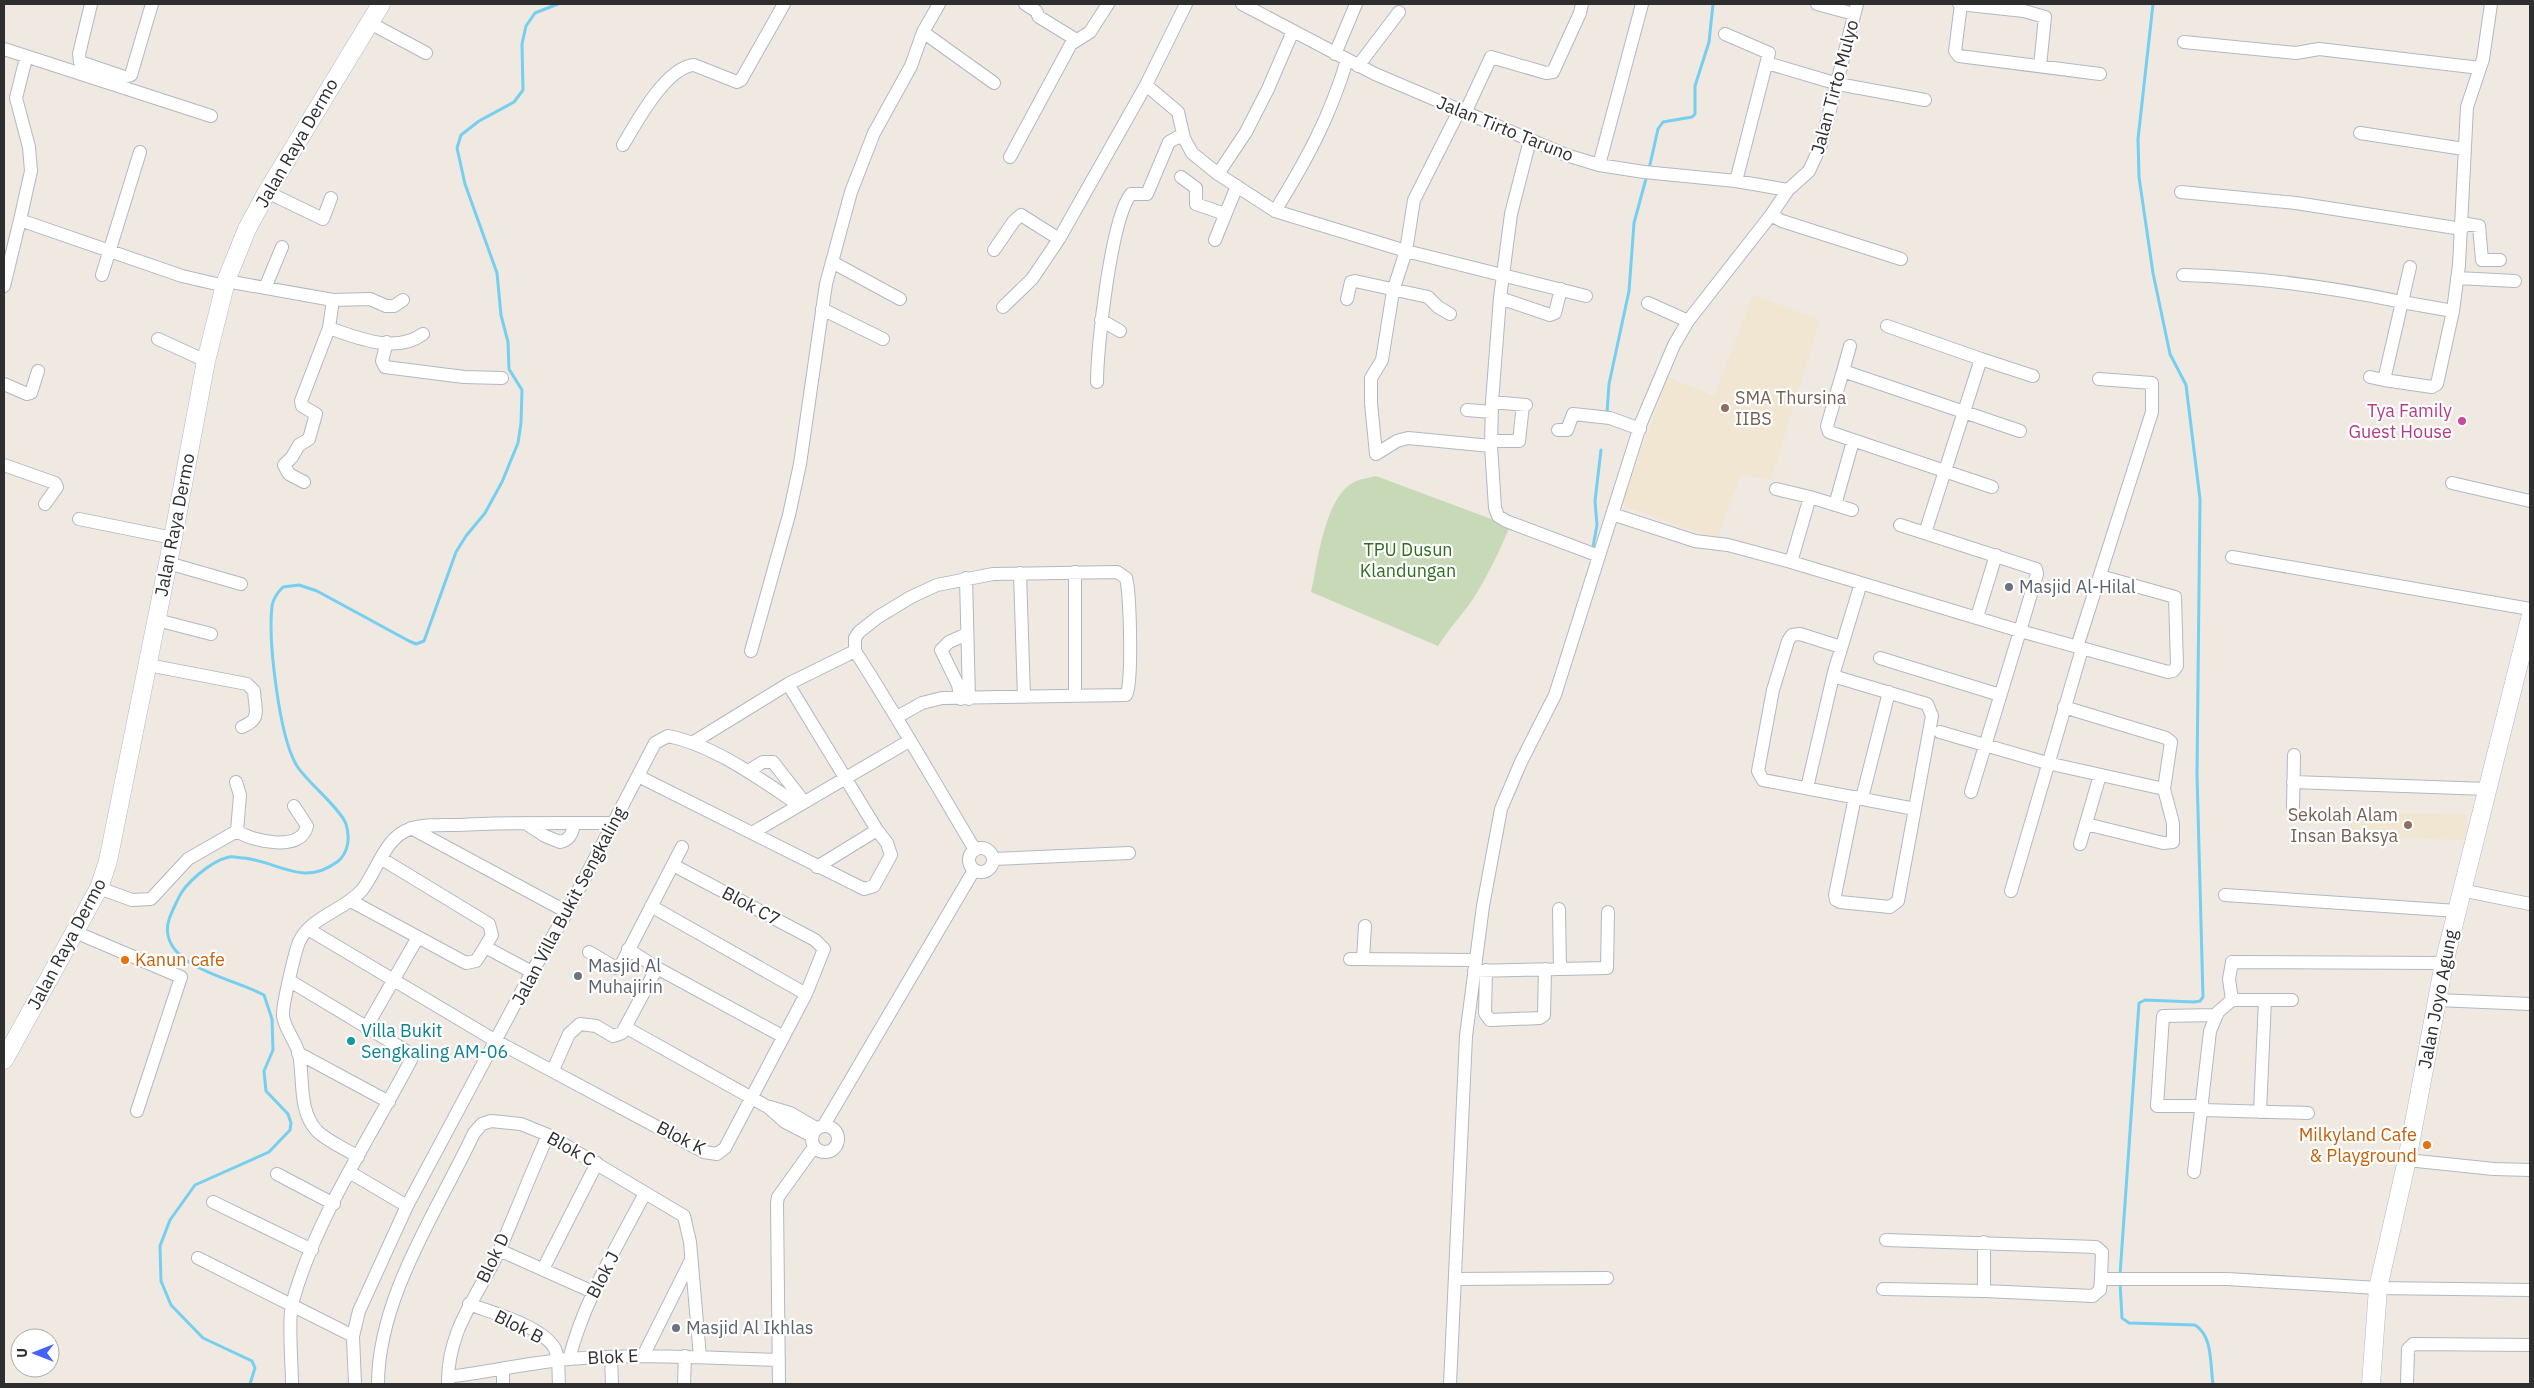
<svg xmlns="http://www.w3.org/2000/svg" width="2534" height="1388" font-family="'IBM Plex Sans',sans-serif">
<style>
.education{fill:#f0e6d1}
.cemetery{fill:#c8d9b8}
.lines{fill:none;stroke-linecap:round;stroke-linejoin:round}
.stream{stroke:#75cff0;stroke-width:3}
.street-casing{stroke:#b4b7c1;stroke-width:14}
.secondary-casing{stroke:#b4b7c1;stroke-width:19}
.street{stroke:#fff;stroke-width:12}
.secondary{stroke:#fff;stroke-width:18}
.education-dot{fill:#8d6e63;stroke:#fff;stroke-width:2}
.hotel-dot{fill:#d1479c;stroke:#fff;stroke-width:2}
.worship-dot{fill:#6b7280;stroke:#fff;stroke-width:2}
.food-dot{fill:#e8710a;stroke:#fff;stroke-width:2}
.culture-dot{fill:#0f9aa8;stroke:#fff;stroke-width:2}
.labels{text-anchor:middle;stroke-width:4.5;stroke-linejoin:round;paint-order:stroke}
.street-label{font-size:18px;fill:#2e2e2e;stroke:#fff}
.education-label{font-size:18px;fill:#785e54;stroke:#fff;text-anchor:start}
.hotel-label{font-size:18px;fill:#b23c85;stroke:#fff;text-anchor:end}
.park-label{font-size:18px;fill:#2c6e1b;stroke:#fff}
.worship-label{font-size:18px;fill:#5b616d;stroke:#fff;text-anchor:start}
.food-label{font-size:18px;fill:#c56008;stroke:#fff;text-anchor:start}
.culture-label{font-size:18px;fill:#0d838f;stroke:#fff;text-anchor:start}
</style>
<rect width="100%" height="100%" fill="#efe9e1"/>
<path class="education" d="M 1753,295 L 1820,320 L 1771,480 L 1741,474 L 1717,539 L 1629,508 L 1625,505 L 1625,496 L 1668,377 L 1714,396 Z
M 2350,812 L 2467,814 L 2465,840 L 2349,836 Z"/>
<path class="cemetery" d="M 1376,476 L 1510,526 C 1500,550 1489,573 1475,596 C 1464,613 1449,628 1438,646 L 1311,592 C 1318,562 1324,498 1354,482 C 1360,479 1369,478 1376,476 Z"/>
<g class="lines">
<path class="stream" d="M 1649,169 L 1658,129 L 1663,122 L 1692,117 L 1695,114 L 1695,86 L 1709,42 L 1713,4
M 1607,413 L 1609,384 L 1629,291 L 1634,223 L 1647,175
M 1593,547 L 1597,525 L 1595,501 L 1601,450
M 2120,1275 L 2139,1003 L 2145,1000 L 2194,1002 L 2200,1001 L 2203,997 L 2197,774 L 2200,499 L 2186,385 L 2170,354 L 2153,273 L 2139,177 L 2138,139 L 2153,4
M 2120,1282 L 2122,1318 L 2129,1323 L 2195,1325 C 2213,1336 2210,1364 2213,1384
M 250,1384 L 255,1368 L 252,1361 L 203,1338 L 171,1305 L 161,1281 L 160,1246 L 170,1220 L 195,1185 L 269,1152 L 290,1130 L 291,1123 L 288,1114 L 266,1091 L 264,1071 L 273,1050 L 272,1019 L 264,995 C 237,980 174,969 168,935 C 165,923 173,910 178,899 C 185,883 211,861 229,857 C 233,856 240,858 244,858 C 279,862 303,887 337,862 C 349,853 350,837 346,824 C 341,809 307,782 297,766 C 279,737 268,640 272,606 C 273,599 278,592 283,587 L 299,585 L 317,591 L 409,641 L 416,644 L 424,641 L 456,552 L 466,536 L 485,513 L 502,482 L 518,443 L 521,423 L 522,390 L 509,369 L 508,342 L 501,315 L 497,273 L 465,184 L 457,148 L 461,135 L 479,121 L 514,102 L 523,90 L 522,44 L 526,26 L 535,13 L 558,4"/>
<defs>
<path id="street" d="M 91,4 L 79,54 L 80,62 L 124,77 L 131,75 L 152,4
M 1025,4 L 1036,11 L 1039,17 L 1075,39
M 1242,4 L 1375,74 L 1566,155 L 1599,165 L 1644,172 L 1736,181 L 1788,190
M 1817,4 L 1854,14
M 1959,4 L 2024,11 L 2045,17 L 2040,66
M 1961,4 L 1955,51 L 1959,56 L 2100,74
M 370,23 L 426,53
M 923,32 L 994,83
M 1725,34 L 1769,53 L 1736,181
M 2184,42 L 2296,53 L 2319,49 L 2480,68
M 4,49 L 211,116
M 1335,54 L 1356,4
M 1767,63 L 1838,84 L 1925,100
M 1358,66 L 1399,12
M 1146,85 L 1178,112 L 1184,138 L 1192,153 L 1218,174 L 1275,211 L 1406,251 L 1586,296
M 1465,113 L 1491,57 L 1546,73 L 1553,72 L 1580,13 L 1582,4
M 2360,133 L 2464,149
M 1530,140 L 1511,214 L 1500,298 L 1492,402 L 1491,446 L 1495,508 L 1498,516 L 1506,521 L 1599,556
M 623,145 C 636,123 666,67 694,65 L 737,82 L 741,80 L 784,4
M 1010,157 L 1071,44 L 1090,32 L 1108,4
M 1599,165 L 1642,4
M 1218,174 L 1246,132 L 1268,89 L 1293,31
M 1181,177 L 1196,188 L 1196,204 L 1225,214
M 267,192 L 323,219 L 331,198
M 2181,192 L 2296,203 L 2462,229
M 1275,211 C 1306,161 1330,117 1347,60
M 1771,215 L 1782,221 L 1901,259
M 20,220 L 31,171 L 29,147 L 16,98 L 26,58
M 2462,223 L 2479,226 L 2482,260 L 2500,260
M 1215,240 L 1237,186
M 994,250 L 1014,221 L 1021,215 L 1059,239
M 832,262 L 900,299
M 2410,267 L 2402,302 L 2453,311
M 102,275 L 140,152
M 2183,275 C 2257,277 2331,287 2402,302 L 2384,380 L 2432,387 L 2437,384 L 2453,311 L 2459,265 L 2467,107 L 2483,59 L 2491,4
M 2457,278 L 2515,281
M 226,281 L 333,300 L 370,299 L 386,306 L 394,306 L 403,300
M 4,286 L 20,220 L 182,276 L 225,286
M 265,288 L 282,247
M 1500,298 L 1550,315 L 1555,313 L 1561,289
M 1347,299 L 1351,282 L 1355,281 L 1428,297 L 1438,307 L 1450,314
M 1648,303 L 1688,321
M 1003,307 L 1032,279 L 1059,239 L 1146,85 L 1186,4
M 822,309 L 883,339
M 1101,320 L 1120,331
M 1887,326 L 1981,359 L 1925,533
M 329,328 C 358,338 395,354 423,334
M 158,339 L 206,361
M 387,342 L 382,361 L 385,367 L 464,377 L 502,378
M 1981,359 L 2033,376
M 1843,371 L 1850,346
M 2370,377 L 2384,380
M 1097,382 C 1097,347 1111,218 1131,194 L 1147,194 L 1169,142 L 1178,137 L 1184,138
M 4,384 L 27,394 L 31,393 L 38,371
M 1492,402 L 1526,405
M 1467,410 L 1492,412
M 1558,430 L 1567,430 L 1573,414 L 1610,418 L 1640,429
M 1491,441 L 1519,441 L 1523,405
M 1376,454 L 1371,403 L 1371,378 L 1382,360 L 1393,291 L 1406,251 L 1414,200 L 1459,111
M 1376,454 L 1397,441 L 1408,438 L 1491,446
M 4,465 L 55,483 L 57,487 L 45,504
M 304,482 L 289,474 L 284,465 L 292,457 L 299,445 L 309,439 L 316,414 L 302,406 L 301,401 L 329,328 L 333,300
M 2452,483 L 2530,501
M 1992,487 L 1829,432 L 1827,426 L 1843,371 L 2020,431
M 1776,489 L 1810,497
M 1835,505 L 1853,441
M 1612,514 L 1695,541 L 1728,545 L 1791,562 L 2020,631 L 2037,574 L 2036,569 L 1900,525
M 79,519 L 173,538
M 2232,557 L 2530,609
M 1791,562 L 1810,497 L 1852,510
M 168,563 L 241,584
M 1075,572 L 1075,696
M 1020,573 L 1024,697
M 966,578 L 969,699
M 1977,617 L 1996,555
M 157,620 L 211,634
M 1841,647 L 1800,634 L 1792,635 L 1788,641 L 1773,690 L 1758,771 L 1763,780 L 1915,809
M 2077,647 L 2152,412 L 2152,383 L 2099,379
M 751,651 L 789,515 L 800,464 L 826,284 L 851,192 L 874,133 L 911,66 L 923,32 L 939,4
M 855,651 L 855,638 L 859,632 L 878,617 L 911,597 L 937,585 L 993,574 L 1117,572 L 1126,578 C 1130,590 1133,688 1126,695 L 942,698 L 922,703 L 897,717
M 1880,658 L 2000,695
M 148,665 L 247,684 L 254,691 C 255,710 262,719 242,727
M 1833,676 L 1927,704 L 1932,716 L 1898,901 L 1890,907 L 1840,902 L 1836,900 L 1835,895 L 1855,797
M 788,684 L 877,830 L 817,867
M 961,699 L 958,685 L 941,650 L 949,642 L 967,634
M 2064,707 L 2166,738 L 2171,742 L 2164,789 L 2173,823 L 2173,842 L 2163,843 L 2086,824
M 1940,732 L 2047,763 L 2164,789
M 692,743 L 788,684 L 855,651 C 897,716 935,783 975,850
M 748,771 L 763,762 L 773,762 L 804,802
M 638,776 L 864,889 L 874,886 L 891,855 L 887,843 L 877,830
M 2293,782 L 2487,789
M 1807,788 L 1834,672 L 1861,583
M 1971,792 L 2020,631 L 2168,672 L 2173,671 L 2177,666 L 2175,597 L 2100,576
M 1862,798 L 1889,692
M 2293,807 L 2294,755
M 525,823 L 545,836 L 560,842 C 570,840 573,833 574,823
M 411,828 L 567,912
M 237,831 C 253,842 302,852 307,826 L 294,806
M 752,833 L 909,741
M 2080,844 L 2100,775
M969 860a12 12 0 1 1 24 0a12 12 0 1 1-24 0Z
M 382,859 L 489,924 L 492,935 L 485,947
M 993,859 L 1129,853
M 99,888 L 132,900 L 151,899 L 188,859 L 237,831 L 240,795 L 236,782
M 2461,890 L 2530,904
M 2011,891 L 2082,649
M 2225,895 L 2457,911
M 351,901 L 466,963 L 476,961 L 485,947 L 532,972
M 651,906 L 806,994
M 1559,909 L 1560,969
M 308,929 L 496,1041 L 704,1152 L 717,1154 L 725,1148 L 806,994 L 824,949 L 815,940 L 673,865
M 75,932 L 181,977 L 137,1111
M 628,949 L 657,968 L 782,1036
M 589,952 L 616,968 L 620,967 L 682,847
M 1350,959 L 1475,960
M 1363,959 L 1365,926
M 1486,970 L 1485,1013 L 1490,1020 L 1540,1018 L 1544,1015 L 1545,969
M 1474,971 L 1607,968 L 1608,912
M 290,981 L 398,1046 L 409,1053 L 411,1060 C 370,1138 315,1219 292,1304 C 288,1320 292,1366 292,1384
M 2232,1000 L 2229,979 L 2232,962 L 2444,963
M 2265,1000 L 2292,1000
M 2437,1000 L 2530,1004
M 625,1027 L 768,1107 L 785,1122 L 812,1136
M 366,1028 L 418,937
M 298,1053 L 389,1102
M 553,1070 L 569,1034 L 580,1024 L 596,1026 L 613,1036 L 622,1033 L 657,968
M 2203,1106 L 2157,1106 L 2163,1016 L 2217,1015
M 770,1107 L 790,1113 L 816,1128
M 2203,1110 L 2308,1113
M 824,1125 L 974,870
M812 1139a13 13 0 1 1 26 0a13 13 0 1 1-26 0Z
M 358,1157 C 346,1149 327,1141 317,1131 C 298,1111 304,1079 299,1054 C 296,1041 285,1030 283,1016 C 282,1006 295,952 299,942 C 311,916 344,911 362,890 C 377,871 385,837 410,829 C 424,824 443,825 458,825 C 510,822 562,823 614,823
M 2407,1160 L 2494,1169 L 2530,1170
M 2194,1172 L 2210,1031 L 2218,1012 L 2232,1000 L 2265,1000 L 2260,1112
M 351,1173 L 407,1206
M 277,1174 L 334,1204
M 213,1202 L 312,1250
M 1886,1240 L 2096,1247 L 2102,1252 L 2101,1279
M 1984,1242 L 1984,1291 L 2093,1296 L 2100,1290 L 2101,1279 L 2227,1279 L 2378,1288 L 2530,1290
M 499,1250 L 593,1292
M 198,1258 L 353,1336
M 543,1269 L 597,1163
M 1455,1279 L 1607,1278
M 1883,1289 L 1984,1291
M 469,1304 C 492,1313 543,1326 555,1349 C 560,1360 558,1373 559,1384
M 643,1356 L 691,1260
M 611,1357 L 612,1384
M 569,1359 C 584,1300 617,1247 645,1193
M 503,1370 L 503,1384
M 448,1377 C 488,1372 528,1363 569,1359 C 639,1353 709,1358 779,1360
M 355,1384 L 353,1336 L 359,1311 L 407,1206 L 532,972 L 567,912 L 655,743 L 668,736 C 714,745 761,780 799,805
M 378,1384 C 378,1297 438,1210 474,1133 L 482,1124 L 491,1121 L 521,1124 L 548,1135 L 684,1216 L 690,1242 L 700,1357
M 448,1384 C 447,1330 478,1296 499,1251 C 516,1212 531,1173 548,1135
M 684,1384 L 685,1356
M 779,1384 L 777,1203 L 778,1197 L 814,1147
M 1450,1384 L 1466,1036 L 1483,906 L 1501,809 L 1521,762 L 1555,695 L 1641,423 L 1674,345 L 1688,321 L 1771,215 L 1788,190 L 1809,171 L 1821,145 L 1857,4
M 2407,1384 L 2408,1349 L 2413,1344 L 2530,1345"/>
<path id="secondary" d="M 4,1060 L 99,888 L 108,861 L 173,538 L 206,361 L 226,281 L 247,229 L 267,192 L 381,4
M 2371,1384 L 2378,1288 L 2407,1160 L 2444,963 L 2530,619"/>
</defs>
<use href="#street" class="street-casing"/>
<use href="#secondary" class="secondary-casing"/>
<use href="#street" class="street"/>
<use href="#secondary" class="secondary"/>
</g>
<g class="education-dot">
<circle cx="1725" cy="408" r="5"/>
<circle cx="2408" cy="825" r="5"/>
</g>
<circle class="hotel-dot" cx="2462" cy="421" r="5"/>
<g class="worship-dot">
<circle cx="2009" cy="587" r="5"/>
<circle cx="578" cy="976" r="5"/>
<circle cx="676" cy="1328" r="5"/>
</g>
<g class="food-dot">
<circle cx="125" cy="960" r="5"/>
<circle cx="2427" cy="1145" r="5"/>
</g>
<circle class="culture-dot" cx="351" cy="1041" r="5"/>
<g class="labels">
<g class="street-label">
<text transform="translate(1835 87) rotate(-75)" y="6">Jalan Tirto Mulyo</text>
<text transform="translate(1505 129) rotate(22)" y="6">Jalan Tirto Taruno</text>
<text transform="translate(297 143) rotate(-60)" y="6">Jalan Raya Dermo</text>
<text transform="translate(175 525) rotate(-79)" y="6">Jalan Raya Dermo</text>
<text transform="translate(569 906) rotate(-62)" y="6">Jalan Villa Bukit Sengkaling</text>
<text transform="translate(751 906) rotate(28)" y="6">Blok C7</text>
<text transform="translate(67 944) rotate(-62)" y="6">Jalan Raya Dermo</text>
<text transform="translate(2438 999) rotate(-79)" y="6">Jalan Joyo Agung</text>
<text transform="translate(681 1138) rotate(27)" y="6">Blok K</text>
<text transform="translate(571 1149) rotate(29)" y="6">Blok C</text>
<text transform="translate(493 1258) rotate(-64)" y="6">Blok D</text>
<text transform="translate(603 1275) rotate(-63)" y="6">Blok J</text>
<text transform="translate(519 1327) rotate(27)" y="6">Blok B</text>
<text transform="translate(613 1357) rotate(-3)" y="6">Blok E</text>
</g>
<g class="education-label">
<text x="1735" y="404">SMA Thursina<tspan x="1735" dy="21">IIBS</tspan></text>
<text x="2398" y="821" text-anchor="end">Sekolah Alam<tspan x="2398" dy="21">Insan Baksya</tspan></text>
</g>
<g class="hotel-label">
<text x="2452" y="417">Tya Family<tspan x="2452" dy="21">Guest House</tspan></text>
</g>
<g class="park-label">
<text x="1408" y="556">TPU Dusun<tspan x="1408" dy="21">Klandungan</tspan></text>
</g>
<g class="worship-label">
<text x="2019" y="593">Masjid Al-Hilal</text>
<text x="588" y="972">Masjid Al<tspan x="588" dy="21">Muhajirin</tspan></text>
<text x="686" y="1334">Masjid Al Ikhlas</text>
</g>
<g class="food-label">
<text x="135" y="966">Kanun cafe</text>
<text x="2417" y="1141" text-anchor="end">Milkyland Cafe<tspan x="2417" dy="21">&amp; Playground</tspan></text>
</g>
<g class="culture-label">
<text x="361" y="1037">Villa Bukit<tspan x="361" dy="21">Sengkaling AM-06</tspan></text>
</g>
</g>
<rect width="2534" height="1388" fill="none" stroke="#2e2e2e" stroke-width="10"/>
<g transform="translate(35 1353) rotate(270)"><circle r="24" fill="#ffffff" stroke="#ababab"/>
<path d="M0-4L9 19L0 12L-9 19Z" fill="#4264fb"/>
<text y="-8" font-size="14" font-weight="bold" text-anchor="middle" fill="#2e2e2e">U</text>
</g>
</svg>
